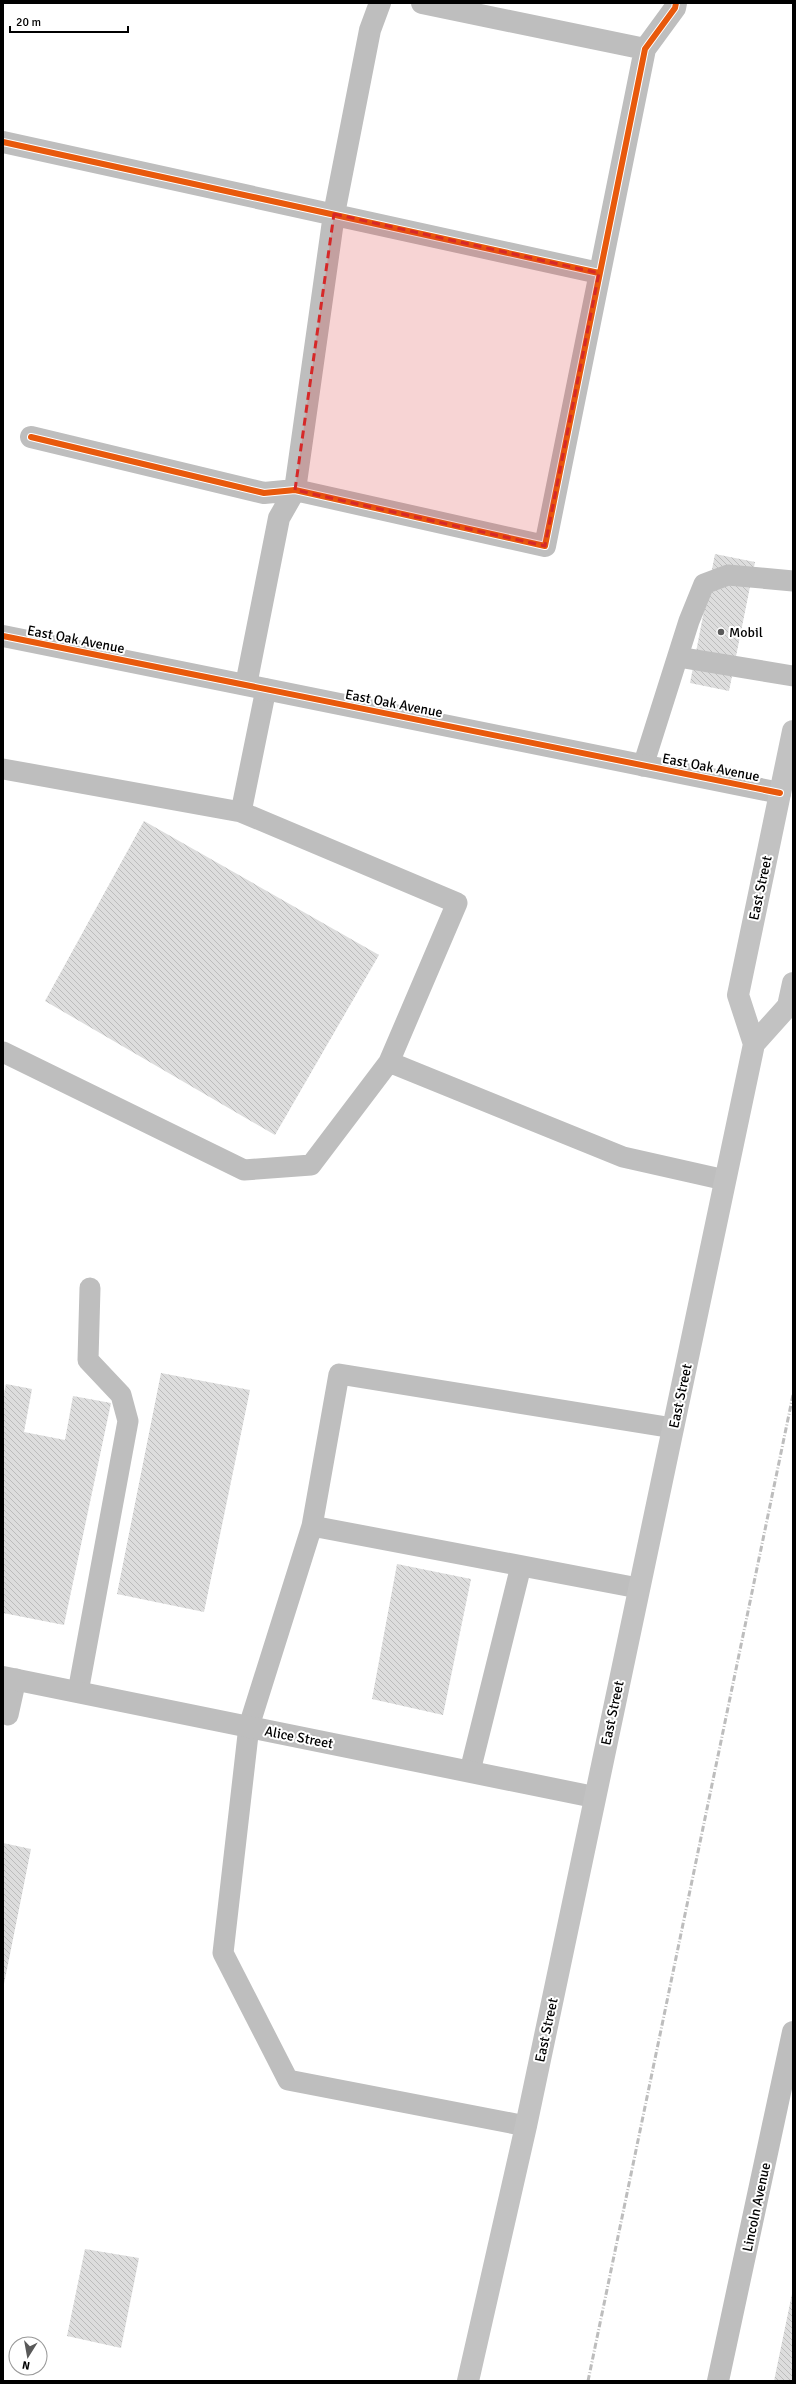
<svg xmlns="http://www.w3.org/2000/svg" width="796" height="2384" font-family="Signika,sans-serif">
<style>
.building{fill:url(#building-back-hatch)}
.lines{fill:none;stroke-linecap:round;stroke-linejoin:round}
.lane{stroke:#bebebe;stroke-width:21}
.street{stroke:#bebebe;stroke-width:22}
.secondary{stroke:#c2c2c2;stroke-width:22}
.rail{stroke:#bdbdbd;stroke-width:3;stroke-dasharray:6 2 1 2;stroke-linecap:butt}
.cycleway-casing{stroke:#fff;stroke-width:8}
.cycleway{stroke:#e8590c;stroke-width:6}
.marked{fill:#d62828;fill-opacity:0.2;stroke:#d62828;stroke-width:3;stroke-dasharray:8 5;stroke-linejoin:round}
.poi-dot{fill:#595959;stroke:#fff;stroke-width:1.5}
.labels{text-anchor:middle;stroke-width:4;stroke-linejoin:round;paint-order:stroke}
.poi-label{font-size:14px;fill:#000;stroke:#fff;text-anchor:start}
.street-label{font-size:14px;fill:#000;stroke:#fff}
</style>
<defs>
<pattern id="building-back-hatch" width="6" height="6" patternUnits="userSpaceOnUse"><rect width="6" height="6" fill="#ddd"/><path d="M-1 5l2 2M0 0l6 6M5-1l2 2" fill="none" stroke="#bcbcbc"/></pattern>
</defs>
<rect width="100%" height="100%" fill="#fff"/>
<path class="building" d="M 715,554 L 755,562 L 729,691 L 690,683 Z
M 144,821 L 379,955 L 275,1135 L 45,1001 Z
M 161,1373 L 250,1390 L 204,1612 L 117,1594 Z
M 6,1384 L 32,1389 L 24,1432 L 65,1440 L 73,1396 L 111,1403 L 64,1625 L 3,1613 L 3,1398 Z
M 397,1564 L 471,1579 L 443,1715 L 372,1699 Z
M 3,1843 L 31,1849 L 4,1984 L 3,1984 Z
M 85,2249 L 139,2258 L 121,2348 L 67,2336 Z
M 792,2294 L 793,2381 L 774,2381 Z"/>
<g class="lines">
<path class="lane" d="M 678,657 L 793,676
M 643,766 L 689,621 L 704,584 L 728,575 L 793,581
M 3,769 L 241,812 L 457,903 L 389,1062 L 311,1165 L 244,1170 L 3,1052
M 241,812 L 266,689
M 389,1062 L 623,1157 L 725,1180
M 312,1526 L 339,1374 L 673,1428
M 78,1692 L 128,1421 L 121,1395 L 88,1360 L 90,1288
M 8,1715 L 16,1679
M 470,1771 L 521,1566
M 526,2126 L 288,2080 L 223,1953 L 249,1726 L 312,1526 L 638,1588"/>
<path class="street" d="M 422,3 L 645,49
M 3,142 L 599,273
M 31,437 L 264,493 L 295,490 L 545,546 L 645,49 L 675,8 L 676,3
M 3,636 L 780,793
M 246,685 L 279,518 L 295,490 L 334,214 L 370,30 L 380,3
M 3,1677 L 594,1797
M 718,2381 L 793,2032"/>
<path class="secondary" d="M 754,1044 L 788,1006 L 793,983
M 468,2381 L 526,2126 L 754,1044 L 738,995 L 793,731"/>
<path class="rail" d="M 588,2381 L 793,1395"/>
<defs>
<path id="cycleway" d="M 3,142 L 599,273
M 31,437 L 264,493 L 295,490 L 545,546 L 645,49 L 675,8 L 676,3
M 3,636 L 780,793"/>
</defs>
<use href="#cycleway" class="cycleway-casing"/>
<use href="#cycleway" class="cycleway"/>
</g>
<path class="marked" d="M 334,214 L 599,273 L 545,546 L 295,490 Z"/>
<circle class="poi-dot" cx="721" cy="632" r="4"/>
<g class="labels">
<g class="poi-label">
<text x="729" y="637">Mobil</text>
</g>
<g class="street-label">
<text transform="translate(76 639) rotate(11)" y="5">East Oak Avenue</text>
<text transform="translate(394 703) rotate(11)" y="5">East Oak Avenue</text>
<text transform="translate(711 767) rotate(11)" y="5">East Oak Avenue</text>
<text transform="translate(760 888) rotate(-78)" y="5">East Street</text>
<text transform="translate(680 1396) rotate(-78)" y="5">East Street</text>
<text transform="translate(612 1713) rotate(-78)" y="5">East Street</text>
<text transform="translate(299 1737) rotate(11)" y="5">Alice Street</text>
<text transform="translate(546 2030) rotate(-78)" y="5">East Street</text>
<text transform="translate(756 2207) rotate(-78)" y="5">Lincoln Avenue</text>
</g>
</g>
<rect width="796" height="2384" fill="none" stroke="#000000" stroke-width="8"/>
<g transform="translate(28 2356) rotate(191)"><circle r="19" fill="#ffffff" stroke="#999999"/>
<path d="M0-3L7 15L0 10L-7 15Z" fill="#595959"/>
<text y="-6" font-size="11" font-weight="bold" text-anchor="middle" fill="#000000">N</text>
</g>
<path d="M10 26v6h118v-6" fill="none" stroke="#000000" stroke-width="2"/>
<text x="16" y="26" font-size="12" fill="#000000" stroke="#ffffff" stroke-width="3" paint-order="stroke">20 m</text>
</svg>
